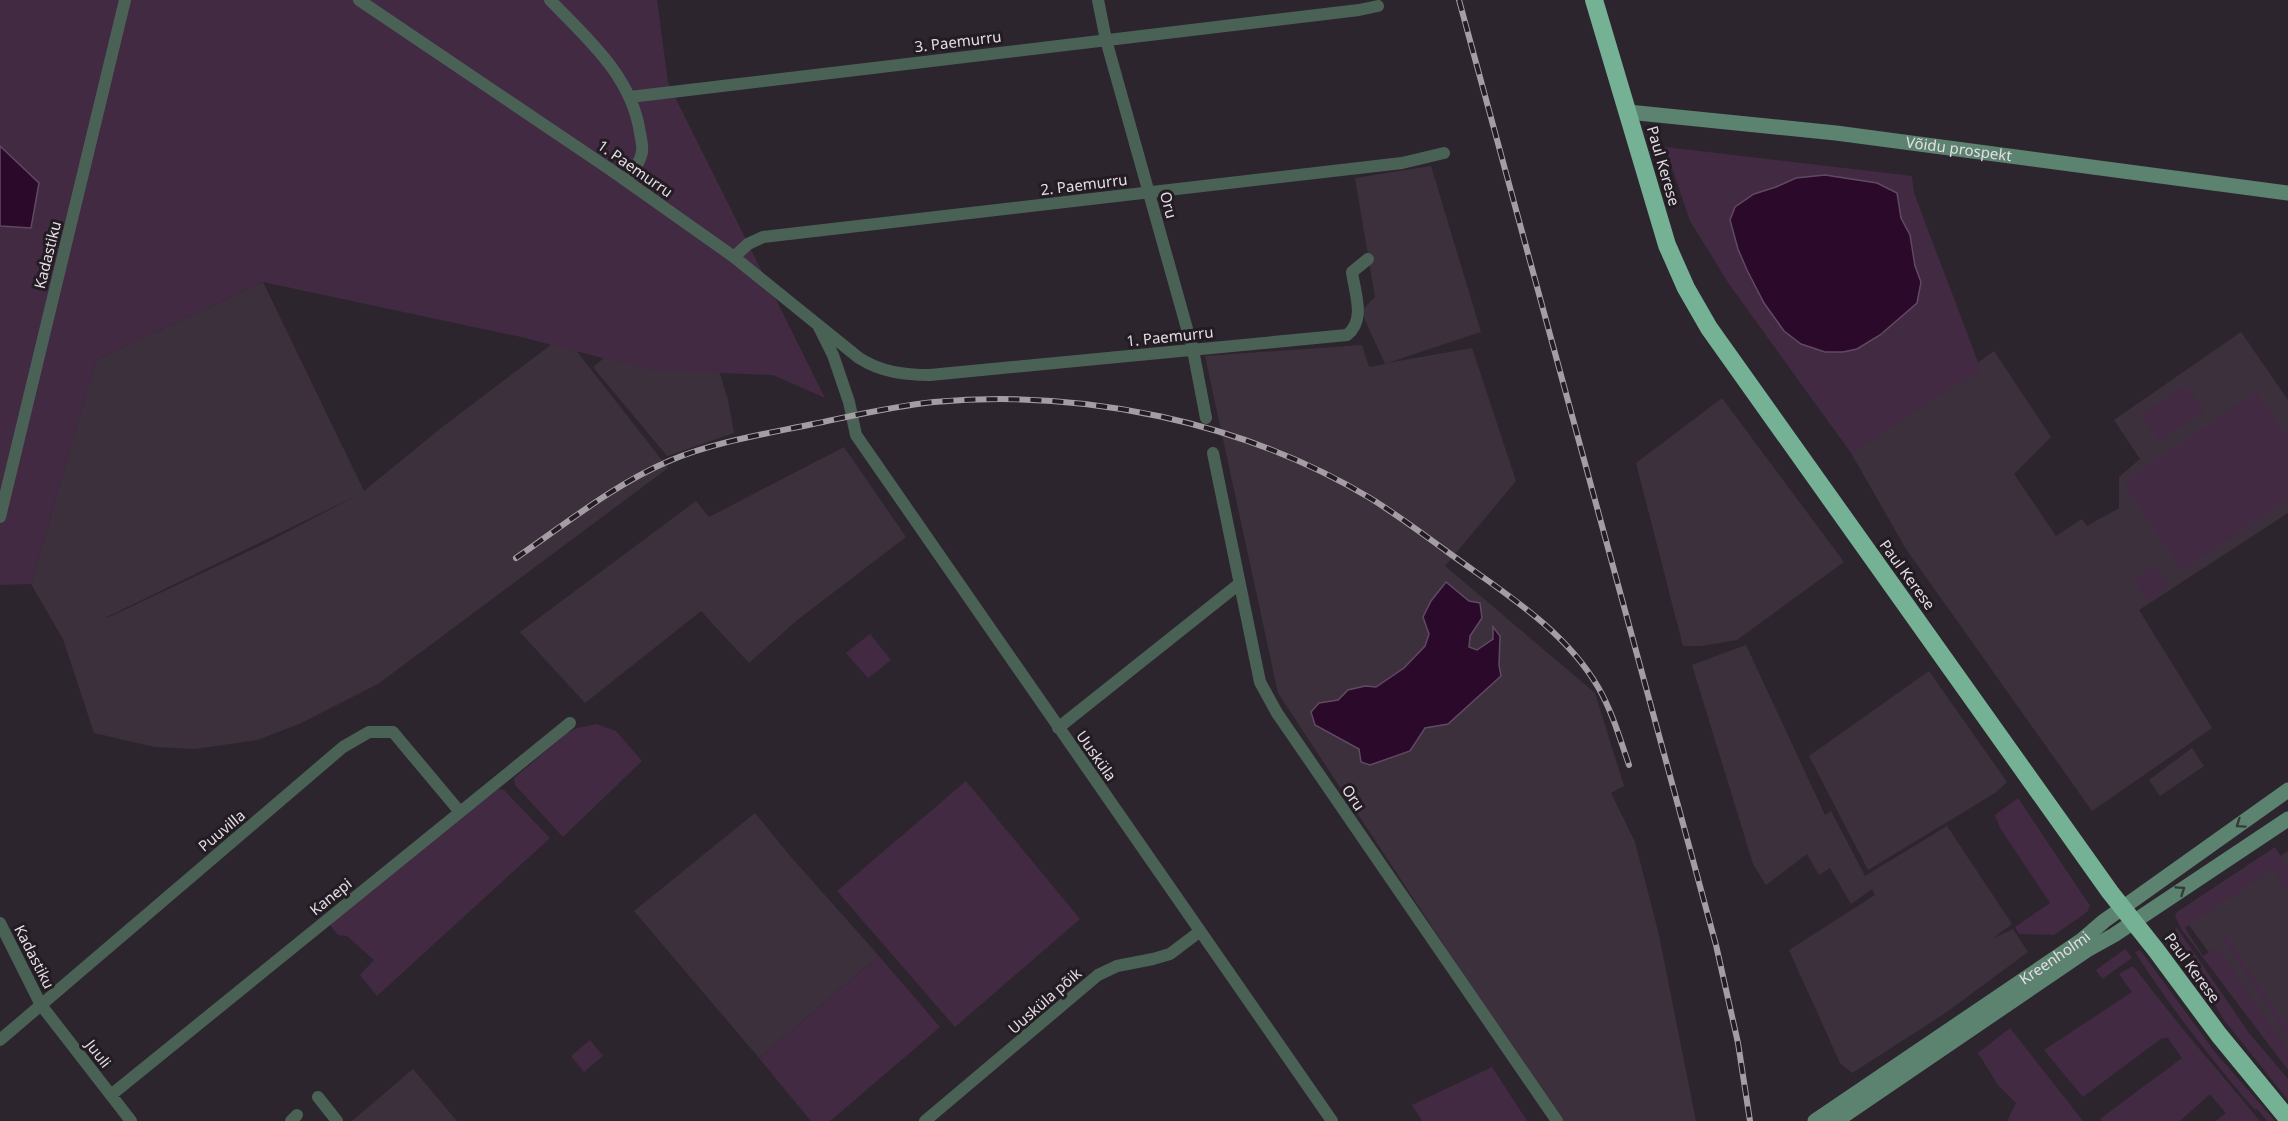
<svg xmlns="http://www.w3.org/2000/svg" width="2288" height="1121" font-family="'Noto Sans',sans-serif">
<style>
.built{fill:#3c303c;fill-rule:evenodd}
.green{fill:#432a43}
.water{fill:#2a092a;stroke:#624962;stroke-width:1.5}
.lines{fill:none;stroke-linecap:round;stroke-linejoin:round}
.street{stroke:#4a6256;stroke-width:12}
.secondary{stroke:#5c8270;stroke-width:15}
.highway{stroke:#75b195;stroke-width:18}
.rail-casing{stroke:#a49ea4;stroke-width:6}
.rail{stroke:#231c23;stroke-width:4;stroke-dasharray:11;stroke-linecap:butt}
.oneway{stroke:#343b3a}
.labels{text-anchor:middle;stroke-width:6;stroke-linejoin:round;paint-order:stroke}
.street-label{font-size:15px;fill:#e4dfe4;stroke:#231c23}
</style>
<rect width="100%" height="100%" fill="#2d252d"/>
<path class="built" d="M 1431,166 L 1481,332 L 1387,363 L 1472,348 L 1516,481 L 1445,566 L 1595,693 L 1624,786 L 1611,793 L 1635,842 L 1659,935 L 1696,1121 L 1560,1121 L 1278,693 L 1205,356 L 1362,345 L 1369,367 L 1385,364 L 1361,311 L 1375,297 L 1355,178 Z
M 263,282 L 364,491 L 441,428 L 564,335 L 668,468 L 378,684 L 299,724 L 257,740 L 195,749 L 155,747 L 94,733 L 63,639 L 31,584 L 96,360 ZM 356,496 L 266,543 L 107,618 L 107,617 Z
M 678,298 L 710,341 L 728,400 L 734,433 L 667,456 L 593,367 Z
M 2241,332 L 2288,400 L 2288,513 L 2139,610 L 2212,728 L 2092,811 L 1906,549 L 1851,453 L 1994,351 L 2051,437 L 2014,474 L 2056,536 L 2082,519 L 2087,526 L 2119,508 L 2119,477 L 2140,459 L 2114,420 Z
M 1722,398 L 1844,562 L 1737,640 L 1701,646 L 1683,646 L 1636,463 Z
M 844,447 L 906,537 L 796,621 L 749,663 L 701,611 L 585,703 L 520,632 L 696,501 L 709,517 Z
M 1746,645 L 1825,815 L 1831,811 L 1865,876 L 1947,826 L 2012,924 L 1992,939 L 2013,929 L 2028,952 L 1944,1014 L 1852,1073 L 1840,1063 L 1789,950 L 1875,895 L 1872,889 L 1851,904 L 1830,868 L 1819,875 L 1807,854 L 1766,885 L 1753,864 L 1692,665 Z
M 1929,671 L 2007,782 L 1995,793 L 1868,870 L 1809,756 Z
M 2192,748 L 2204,766 L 2160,796 L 2149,780 Z
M 755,813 L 791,857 L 879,956 L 759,1058 L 634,911 Z
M 2288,851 L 2288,1060 L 2183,917 Z
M 413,1069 L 457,1121 L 352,1121 Z"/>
<path class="green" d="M 0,0 L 657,0 L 668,83 L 825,398 L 773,375 L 649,370 L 521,337 L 263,282 L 96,360 L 31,584 L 0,585 L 0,226 L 31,228 L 39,183 L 0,146 Z
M 1665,147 L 1912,176 L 1914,193 L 1981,370 L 1851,453 L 1729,284 L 1690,221 Z
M 2186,385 L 2204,411 L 2159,442 L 2141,415 Z
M 2257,392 L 2288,438 L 2288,500 L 2182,571 L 2126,487 L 2126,480 Z
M 2154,565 L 2169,586 L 2149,602 L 2134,580 Z
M 870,634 L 891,660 L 868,678 L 846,653 Z
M 596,724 L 616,731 L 642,761 L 563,837 L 515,785 L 514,778 L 567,733 L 577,728 Z
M 966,781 L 1080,919 L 955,1027 L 837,891 Z
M 498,789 L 504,790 L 550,838 L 377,996 L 360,975 L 374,960 L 347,936 L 338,935 L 329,924 Z
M 2018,798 L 2090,906 L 2087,912 L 2054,935 L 2019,934 L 2015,927 L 2050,903 L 2000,828 L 1995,815 Z
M 2275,847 L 2288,867 L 2288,892 L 2272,869 L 2185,928 L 2203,956 L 2217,947 L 2288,1049 L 2288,1070 L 2182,930 L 2175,917 L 2177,912 Z
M 2177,928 L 2249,1033 L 2288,1079 L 2288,1100 L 2224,1020 L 2196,972 L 2169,933 Z
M 2224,933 L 2280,1017 L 2282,1016 L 2288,1025 L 2288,1038 L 2220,936 Z
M 2125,949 L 2132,958 L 2102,979 L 2096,970 Z
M 2140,950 L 2215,1052 L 2275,1121 L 2267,1121 L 2258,1110 L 2254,1109 C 2211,1059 2171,1008 2135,952 Z
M 879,956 L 940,1027 L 830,1121 L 811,1121 L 759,1058 Z
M 2133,966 L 2182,1028 L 2260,1121 L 2216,1121 L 2226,1113 L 2210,1094 L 2180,1121 L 2102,1121 L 2100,1119 L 2182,1058 L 2168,1038 L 2162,1038 L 2083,1097 L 2044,1050 L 2132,992 L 2119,974 Z
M 2010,1028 L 2083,1121 L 2009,1121 L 2008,1119 L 2016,1103 L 1998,1085 L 1978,1053 Z
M 590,1040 L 603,1056 L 584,1072 L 571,1056 Z
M 1492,1067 L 1527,1121 L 1422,1121 L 1412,1105 Z"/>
<path class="water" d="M 0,146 L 39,183 L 31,228 L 0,226 Z
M 1825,175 L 1877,183 L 1897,193 L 1901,218 L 1910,235 L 1915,266 L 1921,282 L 1917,303 L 1880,335 L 1857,349 L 1843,352 L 1825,352 L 1801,344 L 1784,331 L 1764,303 L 1747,270 L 1738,249 L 1730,220 L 1735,207 L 1754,194 L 1776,187 L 1796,178 Z
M 1446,582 L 1469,601 L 1480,603 L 1482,618 L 1470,636 L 1469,647 L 1477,650 L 1493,639 L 1493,627 L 1500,636 L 1499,665 L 1501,676 L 1448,724 L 1425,728 L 1410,751 L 1370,765 L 1361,762 L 1359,749 L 1315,725 L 1311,712 L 1319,703 L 1338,700 L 1348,690 L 1365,686 L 1376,687 L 1404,668 L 1425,646 L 1429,634 L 1423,617 L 1431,601 Z"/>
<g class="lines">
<path class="street" d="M 359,0 L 611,170 L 734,257 L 859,358 C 881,372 904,375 930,375 L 1347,335 C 1366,320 1355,294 1352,272 L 1368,259
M 550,0 C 588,39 632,77 640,133 C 641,139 643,146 642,152 C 640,163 632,172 625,180
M 1098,0 L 1106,40 L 1193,350 L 1206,418
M 630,97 L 1359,10 L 1378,6
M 734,257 L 748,244 L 763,237 L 1402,163 L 1444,153
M 819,327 L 833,355 L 849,402 L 856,435 L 1332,1121
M 1213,453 L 1260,682 L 1277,713 L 1557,1121
M 0,517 L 125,0
M 1058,728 L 1239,584
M 0,923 L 41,1005 L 131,1121
M 0,1040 L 343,747 L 369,732 L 393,732 L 460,812
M 111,1095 L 570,723
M 318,1097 L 337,1121
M 291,1121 L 297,1115
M 925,1121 L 1098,975 L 1117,966 L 1153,959 L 1170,954 L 1199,932"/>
<g class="secondary">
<path id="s1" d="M 1628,112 L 1836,133 L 2288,193"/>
<path id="s2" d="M 1815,1121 L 2082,940 L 2104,921 L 2288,790"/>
<path d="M 1836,1121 L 2087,950 L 2114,935 L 2288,819"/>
</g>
<path class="highway" d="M 1594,0 L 1667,245 L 1686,288 L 1709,328 L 2110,892 L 2156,950 L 2219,1035 L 2288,1119"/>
<defs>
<path id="rail" d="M 1459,0 L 1716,945 L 1738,1043 L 1750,1121
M 516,558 C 564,525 615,484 669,461 C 714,442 765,434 813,424 C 852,416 894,406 934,402 C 1082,389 1242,421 1370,498 C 1396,514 1420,532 1445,550 C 1499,590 1563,627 1598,687 C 1612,711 1620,739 1629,765"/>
</defs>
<use href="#rail" class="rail-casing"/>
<use href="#rail" class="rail"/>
</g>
<defs><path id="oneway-chevron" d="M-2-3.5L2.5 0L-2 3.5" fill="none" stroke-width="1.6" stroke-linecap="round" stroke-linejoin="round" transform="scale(1.5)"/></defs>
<g class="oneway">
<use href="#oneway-chevron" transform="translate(2240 824) rotate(145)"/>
<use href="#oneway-chevron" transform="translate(2181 890) rotate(-34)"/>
</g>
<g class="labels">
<g class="street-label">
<text transform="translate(958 42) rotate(-7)" y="5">3. Paemurru</text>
<text dy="5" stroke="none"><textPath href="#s1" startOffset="333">Võidu prospekt</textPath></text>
<text transform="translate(1663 166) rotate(74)" y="5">Paul Kerese</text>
<text transform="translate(635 169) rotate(35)" y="5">1. Paemurru</text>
<text transform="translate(1084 185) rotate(-7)" y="5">2. Paemurru</text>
<text transform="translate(1168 205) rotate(75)" y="5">Oru</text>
<text transform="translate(48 255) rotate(-76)" y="5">Kadastiku</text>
<text transform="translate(1170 337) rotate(-6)" y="5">1. Paemurru</text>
<text transform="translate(1907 575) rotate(54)" y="5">Paul Kerese</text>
<text transform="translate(1096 756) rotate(55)" y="5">Uusküla</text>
<text transform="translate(1353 798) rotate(56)" y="5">Oru</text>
<text transform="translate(222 831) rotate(-40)" y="5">Puuvilla</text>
<text transform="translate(331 897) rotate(-39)" y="5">Kanepi</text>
<text transform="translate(34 957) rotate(63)" y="5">Kadastiku</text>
<text dy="5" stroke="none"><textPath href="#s2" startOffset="290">Kreenholmi</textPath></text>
<text transform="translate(2192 968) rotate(54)" y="5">Paul Kerese</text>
<text transform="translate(1045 1001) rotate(-41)" y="5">Uusküla põik</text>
<text transform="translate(98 1054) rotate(52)" y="5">Juuli</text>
</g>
</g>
</svg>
